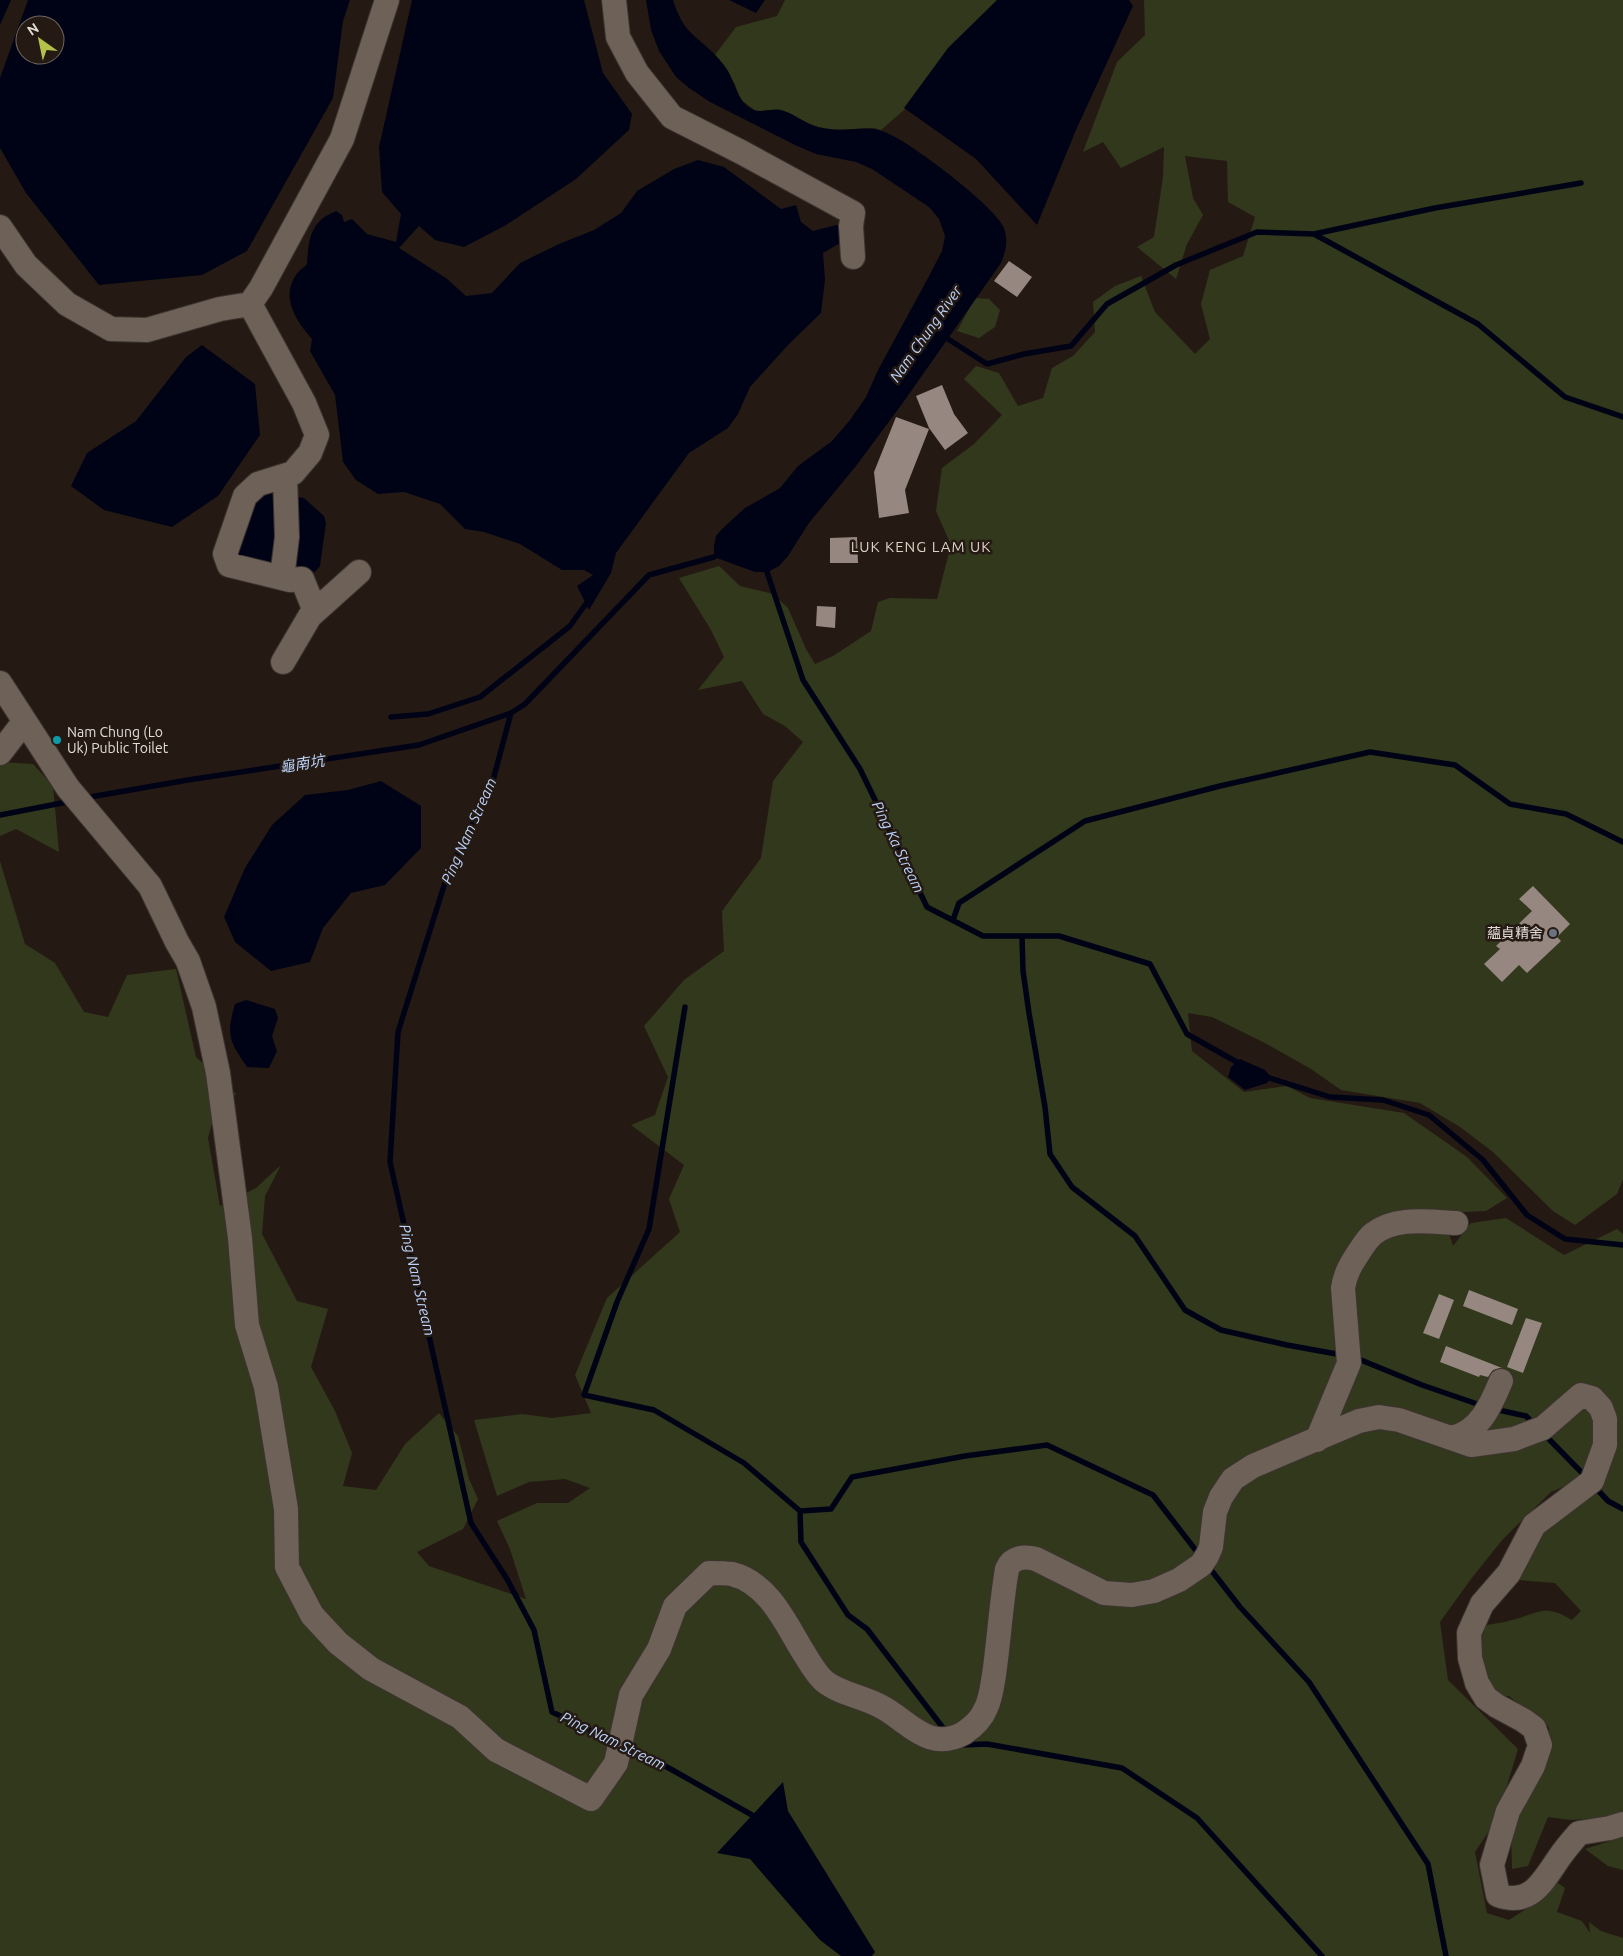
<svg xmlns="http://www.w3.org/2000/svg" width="1623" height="1956" font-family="Ubuntu,'Noto Sans SC',sans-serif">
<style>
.green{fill:#32381b}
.water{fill:#000316;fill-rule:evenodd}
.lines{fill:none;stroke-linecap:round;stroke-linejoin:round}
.stream{stroke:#000316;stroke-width:5.5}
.building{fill:#968781}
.minor-casing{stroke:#3c3431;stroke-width:26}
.minor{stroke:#6d6158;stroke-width:24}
.culture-dot{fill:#0f9aa8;stroke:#241a13;stroke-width:2}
.worship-dot{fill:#6b7280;stroke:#241a13;stroke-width:2}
.labels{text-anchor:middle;stroke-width:5;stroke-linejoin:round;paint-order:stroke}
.poi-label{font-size:14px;fill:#e2dbd6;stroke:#241a13;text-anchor:start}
.water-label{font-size:15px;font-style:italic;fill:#bcd4fd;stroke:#241a13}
.neighbourhood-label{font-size:15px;letter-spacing:1px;fill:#ded0c6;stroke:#241a13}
</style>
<rect width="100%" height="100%" fill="#241a13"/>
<path class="green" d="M 785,0 L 1013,0 L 948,72 L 881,130 L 874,128 L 833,130 L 814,126 L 780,110 L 756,111 L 740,99 L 735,84 L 715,55 L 736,27 L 777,16 Z
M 1144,0 L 1623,0 L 1623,1179 L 1617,1194 L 1575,1225 L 1553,1211 L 1493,1152 L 1460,1127 L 1420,1103 L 1341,1090 L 1311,1069 L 1265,1043 L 1212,1017 L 1188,1013 L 1192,1051 L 1244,1092 L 1287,1086 L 1310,1098 L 1404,1113 L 1467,1157 L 1507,1198 L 1486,1211 L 1443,1213 L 1453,1246 L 1471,1223 L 1506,1218 L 1564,1255 L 1617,1229 L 1623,1234 L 1623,1816 L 1571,1820 L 1548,1817 L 1528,1866 L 1512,1869 L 1511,1826 L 1549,1756 L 1549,1727 L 1509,1696 L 1497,1697 L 1477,1662 L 1480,1626 C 1491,1624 1502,1623 1512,1620 C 1539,1613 1544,1603 1572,1620 L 1581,1611 L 1555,1583 L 1519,1580 L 1506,1562 L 1570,1484 L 1551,1492 L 1503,1539 L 1471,1579 L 1440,1622 L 1448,1680 L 1518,1749 L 1497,1819 L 1475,1852 L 1487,1913 L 1509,1920 L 1526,1909 L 1542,1872 L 1565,1888 L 1557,1912 L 1582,1921 L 1590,1933 L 1589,1922 L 1601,1931 L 1623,1938 L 1623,1956 L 0,1956 L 0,861 L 25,944 L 55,963 L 84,1012 L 108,1017 L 127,975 L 176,969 L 196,1057 L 236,1094 L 214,1116 L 208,1138 L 220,1206 L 256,1188 L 281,1165 L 265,1196 L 262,1234 L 297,1301 L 328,1309 L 311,1367 L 335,1411 L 352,1453 L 343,1486 L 376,1490 L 405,1444 L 439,1413 L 458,1436 L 469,1479 L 478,1499 L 463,1529 L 417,1552 L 429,1566 L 526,1599 L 510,1549 L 497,1521 L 537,1503 L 568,1503 L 590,1488 L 565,1479 L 529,1482 L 497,1496 L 474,1420 L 522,1414 L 552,1418 L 591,1413 L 575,1375 L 607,1298 L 680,1232 L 669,1199 L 684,1165 L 631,1125 L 655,1115 L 668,1077 L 644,1026 L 684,980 L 724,951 L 722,911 L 761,858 L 773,781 L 803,742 L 785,726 L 763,714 L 742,681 L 698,690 L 724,657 L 711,630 L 679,578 L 719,566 L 740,586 L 773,594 L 788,608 L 806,649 L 815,664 L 833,656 L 871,631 L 878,602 L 890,598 L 937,599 L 951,545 L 936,511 L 942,468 L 974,444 L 1002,415 L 964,379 L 976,366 L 999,373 L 1018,406 L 1043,398 L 1052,368 L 1073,356 L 1095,332 L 1093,302 L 1115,286 L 1141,276 L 1155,312 L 1195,354 L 1210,339 L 1201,304 L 1210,270 L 1243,256 L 1255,217 L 1228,202 L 1227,161 L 1185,156 L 1193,198 L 1203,215 L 1187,244 L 1176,279 L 1137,247 L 1154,237 L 1163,177 L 1164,147 L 1121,168 L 1103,142 L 1083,152 L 1117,62 L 1145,35 Z
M 975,298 L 989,299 L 1000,310 L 995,327 L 979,338 L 957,331 Z
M 0,762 L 33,764 L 53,786 L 59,852 L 16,829 L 0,836 Z
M 1623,1837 L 1623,1870 L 1608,1866 L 1585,1849 Z"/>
<path class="water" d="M 0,0 L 11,0 L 0,25 Z
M 28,0 L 350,0 L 343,21 L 333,98 L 247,251 L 202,275 L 99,285 L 26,193 L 0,148 L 0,78 ZM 25,25 L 55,25 L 55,55 L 25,55 Z
M 412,0 L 584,0 L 603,73 L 632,114 L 629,130 L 576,179 L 506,225 L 464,247 L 435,240 L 419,226 L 399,248 L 446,278 L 466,296 L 492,293 L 520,263 L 559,244 L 594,230 L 621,213 L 637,191 L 674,169 L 698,160 L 724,167 L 781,209 L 796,205 L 801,222 L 813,231 L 836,225 L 846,227 L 847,239 L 823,253 L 825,280 L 821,313 L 788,345 L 750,387 L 738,414 L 728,428 L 689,453 L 616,553 L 611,573 L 589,610 L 577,586 L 593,575 L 584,570 L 562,570 L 520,544 L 484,532 L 465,529 L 440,504 L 404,492 L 378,494 L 356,480 L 343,462 L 335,395 L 310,351 L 312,339 C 297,322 280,298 296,275 C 298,271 304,268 307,264 C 308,251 308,233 319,222 C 323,217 330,214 336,211 L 342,215 L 344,222 L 352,219 L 367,234 L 396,242 L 401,214 L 382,192 L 379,147 Z
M 646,0 L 673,0 C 677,12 682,24 691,33 C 704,45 718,55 728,71 C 736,85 738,103 754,110 C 762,113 772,108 781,110 C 793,113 803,122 815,126 C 820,128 825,128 830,129 C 847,132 865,125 882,131 C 906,138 993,205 1003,226 C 1009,239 1006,251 1001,263 L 902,404 L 856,466 L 809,523 L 788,556 L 779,566 L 768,572 L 755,572 L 714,557 L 714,546 L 716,536 L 722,529 L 745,508 L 780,488 L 798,466 L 832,441 L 850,420 L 866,397 L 878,370 L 928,278 L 942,251 L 945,236 L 939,219 L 929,207 L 872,169 L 856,162 L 816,154 L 795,145 L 710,102 L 689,88 L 676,77 L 659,51 L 651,30 Z
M 729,0 L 765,0 L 756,13 Z
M 997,0 L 1129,0 L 1133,6 L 1076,130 L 1037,225 L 976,159 L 904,108 L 948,48 Z
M 202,345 L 255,384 L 260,435 L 218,496 L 172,527 L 104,510 L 71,486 L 87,453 L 136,421 L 186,357 Z
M 270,493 L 276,495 L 279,567 L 239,563 L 234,549 L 256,502 L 263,494 Z
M 294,496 L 304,498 L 324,516 L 326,523 L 320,566 L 315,572 L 294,569 Z
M 381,781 L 421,806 L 421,848 L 385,885 L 351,893 L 323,928 L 310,962 L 271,971 L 235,942 L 224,917 L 245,868 L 272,825 L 305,795 L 348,790 Z
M 246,1000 L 275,1009 L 278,1018 L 272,1036 L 277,1051 L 269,1068 L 247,1067 C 229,1041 226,1035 235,1004 Z
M 1240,1059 L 1265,1070 L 1271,1077 L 1267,1083 L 1245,1090 L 1228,1077 L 1231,1067 Z
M 783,1782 L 788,1811 L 875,1952 L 872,1956 L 841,1956 L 820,1940 L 750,1859 L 717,1853 Z"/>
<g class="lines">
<path class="stream" d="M 1314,234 L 1435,208 L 1581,183
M 944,333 L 948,339 L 987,364 L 1024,354 L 1071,346 L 1107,304 L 1176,265 L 1257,232 L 1314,234 L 1478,324 L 1565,397 L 1623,417
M 765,566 L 803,680 L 860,769 L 927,907 L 983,936 L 1059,936 L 1150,964 L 1187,1034 L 1242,1065
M 391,717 L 428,714 L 480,697 L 570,626 L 590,598
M 90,797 L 188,780 L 419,745 L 511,713
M 0,815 L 67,802
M 953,920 L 959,903 L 1085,821 L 1220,786 L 1370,752 L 1455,765 L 1510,804 L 1566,814 L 1623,842
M 1022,936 L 1023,971 L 1029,1013 L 1045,1107 L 1050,1154 L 1072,1187 L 1135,1236 L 1185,1310 L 1221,1330 L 1287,1345 L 1342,1355
M 685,1007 L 649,1229 L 617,1302 L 584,1395 L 654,1410 L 744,1463 L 800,1511 L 831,1509 L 852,1477 L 965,1456 L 1047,1445 L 1153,1495 L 1201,1557
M 1263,1076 L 1330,1097 L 1383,1100 L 1429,1115 L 1483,1160 L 1527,1215 L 1565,1239 L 1623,1245
M 1356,1358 L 1422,1385 L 1483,1406
M 1494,1409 L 1526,1416 L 1535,1425
M 1544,1434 L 1586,1477
M 1594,1486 L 1608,1501 L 1623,1509
M 800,1511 L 801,1542 L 848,1615 L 867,1629 L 947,1733
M 1208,1566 L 1240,1607 L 1309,1682 L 1428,1864 L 1446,1956
M 615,1742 L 552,1712 L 534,1630 L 507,1579 L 471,1523 L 390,1162 L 398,1032 L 448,873 L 492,784 L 511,713 L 525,704 L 649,575 L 714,557
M 960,1745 L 987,1744 L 1122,1768 L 1197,1818 L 1322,1956
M 626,1747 L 667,1767 L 752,1815 L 756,1821"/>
</g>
<path class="building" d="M 1009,261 L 1032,277 L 1017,297 L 994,281 Z
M 942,385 L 954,414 L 968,433 L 945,450 L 929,428 L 916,396 Z
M 896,417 L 929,429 L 905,490 L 909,513 L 879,518 L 874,472 Z
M 857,537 L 858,563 L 830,563 L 830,538 Z
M 817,606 L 836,607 L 835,628 L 816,626 Z
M 1533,886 L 1570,924 L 1557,937 L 1561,941 L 1527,973 L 1519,965 L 1502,982 L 1484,964 L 1500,949 L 1496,946 L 1532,911 L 1519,899 Z
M 1469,1290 L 1518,1309 L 1512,1325 L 1463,1306 Z
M 1439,1294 L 1454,1300 L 1439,1339 L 1423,1333 Z
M 1526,1318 L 1542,1323 L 1523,1373 L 1507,1367 Z
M 1446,1346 L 1502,1368 L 1493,1370 L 1488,1377 L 1480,1375 L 1479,1377 L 1440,1362 Z"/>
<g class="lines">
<defs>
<path id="minor" d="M 614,0 L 618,37 L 637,73 L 672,117 L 741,152 L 853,213 L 851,226 L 853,257
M 0,227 L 26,265 L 67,304 L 111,329 L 147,330 L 220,309 L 250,304 L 261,288 L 342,139 L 387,0
M 250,304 L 304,403 L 317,435 L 310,453 L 293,473 L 258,484 L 245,496 L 225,554 L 229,565 L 290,580 L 302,579 L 315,611
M 282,578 L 287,537 L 285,476
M 283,662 L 310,616 L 359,572
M 0,683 L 68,788 L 150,886 L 177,942 L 188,961 L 204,1007 L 218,1073 L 240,1238 L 247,1325 L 266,1387 L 286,1509 L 287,1567 L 312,1615 L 338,1643 L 371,1669 L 460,1717 L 496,1750 L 591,1799 L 616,1763 L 631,1695 L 659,1649 L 675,1606 L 709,1573 C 717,1573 725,1573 732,1574 C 768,1583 785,1622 802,1650 C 809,1661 815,1673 824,1681 C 840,1694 862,1696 880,1706 C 908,1720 928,1753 964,1733 C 973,1727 982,1718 986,1708 C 991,1698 992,1686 994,1675 C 999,1640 1001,1604 1007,1569 C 1012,1557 1024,1556 1036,1559 L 1104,1593 L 1132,1595 L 1154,1591 L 1179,1580 L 1201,1565 L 1207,1556 L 1211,1547 L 1215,1512 L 1221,1497 L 1233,1479 L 1253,1466 L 1359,1421 L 1379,1417 L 1399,1420 L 1471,1445 L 1514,1439 L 1543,1428 L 1581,1395 L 1592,1398 L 1601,1408 L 1605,1419 L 1605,1445 L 1592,1481 L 1534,1525 L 1509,1573 L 1482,1604 L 1469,1633 L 1470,1658 L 1477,1683 L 1486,1698 L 1497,1706 L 1523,1720 L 1534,1728 L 1540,1745 L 1533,1766 L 1508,1811 L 1492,1865 L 1498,1895 C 1531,1907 1543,1881 1559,1858 C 1565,1849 1572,1841 1579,1833 L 1610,1828 L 1623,1824
M 0,753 L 24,722
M 1451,1438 C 1479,1433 1491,1405 1501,1381
M 1317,1440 L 1349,1363 L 1343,1288 C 1345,1274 1351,1264 1359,1252 C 1363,1246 1367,1239 1373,1234 C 1396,1216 1429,1222 1456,1223"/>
</defs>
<use href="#minor" class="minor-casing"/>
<use href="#minor" class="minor"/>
</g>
<circle class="culture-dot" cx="57" cy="740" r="5"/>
<circle class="worship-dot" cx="1553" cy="933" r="5"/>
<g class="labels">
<g class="poi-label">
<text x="67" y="737">Nam Chung (Lo<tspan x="67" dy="16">Uk) Public Toilet</tspan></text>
<text x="1543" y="938" text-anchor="end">蘊貞精舍</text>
</g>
<g class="water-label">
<text transform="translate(926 334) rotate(-55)" y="5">Nam Chung River</text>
<text transform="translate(302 764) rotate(-9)" y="5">龜南坑</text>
<text transform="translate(469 831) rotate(-66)" y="5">Ping Nam Stream</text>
<text transform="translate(898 847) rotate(64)" y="5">Ping Ka Stream</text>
<text transform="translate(417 1280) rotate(77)" y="5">Ping Nam Stream</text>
<text transform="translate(613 1741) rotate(26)" y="5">Ping Nam Stream</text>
</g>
<g class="neighbourhood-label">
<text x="921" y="552">LUK KENG LAM UK</text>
</g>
</g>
<g transform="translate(40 40) rotate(327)"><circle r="24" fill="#241a13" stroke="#706761"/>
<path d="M0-4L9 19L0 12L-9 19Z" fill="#b5c249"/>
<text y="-8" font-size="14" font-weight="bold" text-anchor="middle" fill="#e2dbd6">N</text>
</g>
</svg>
